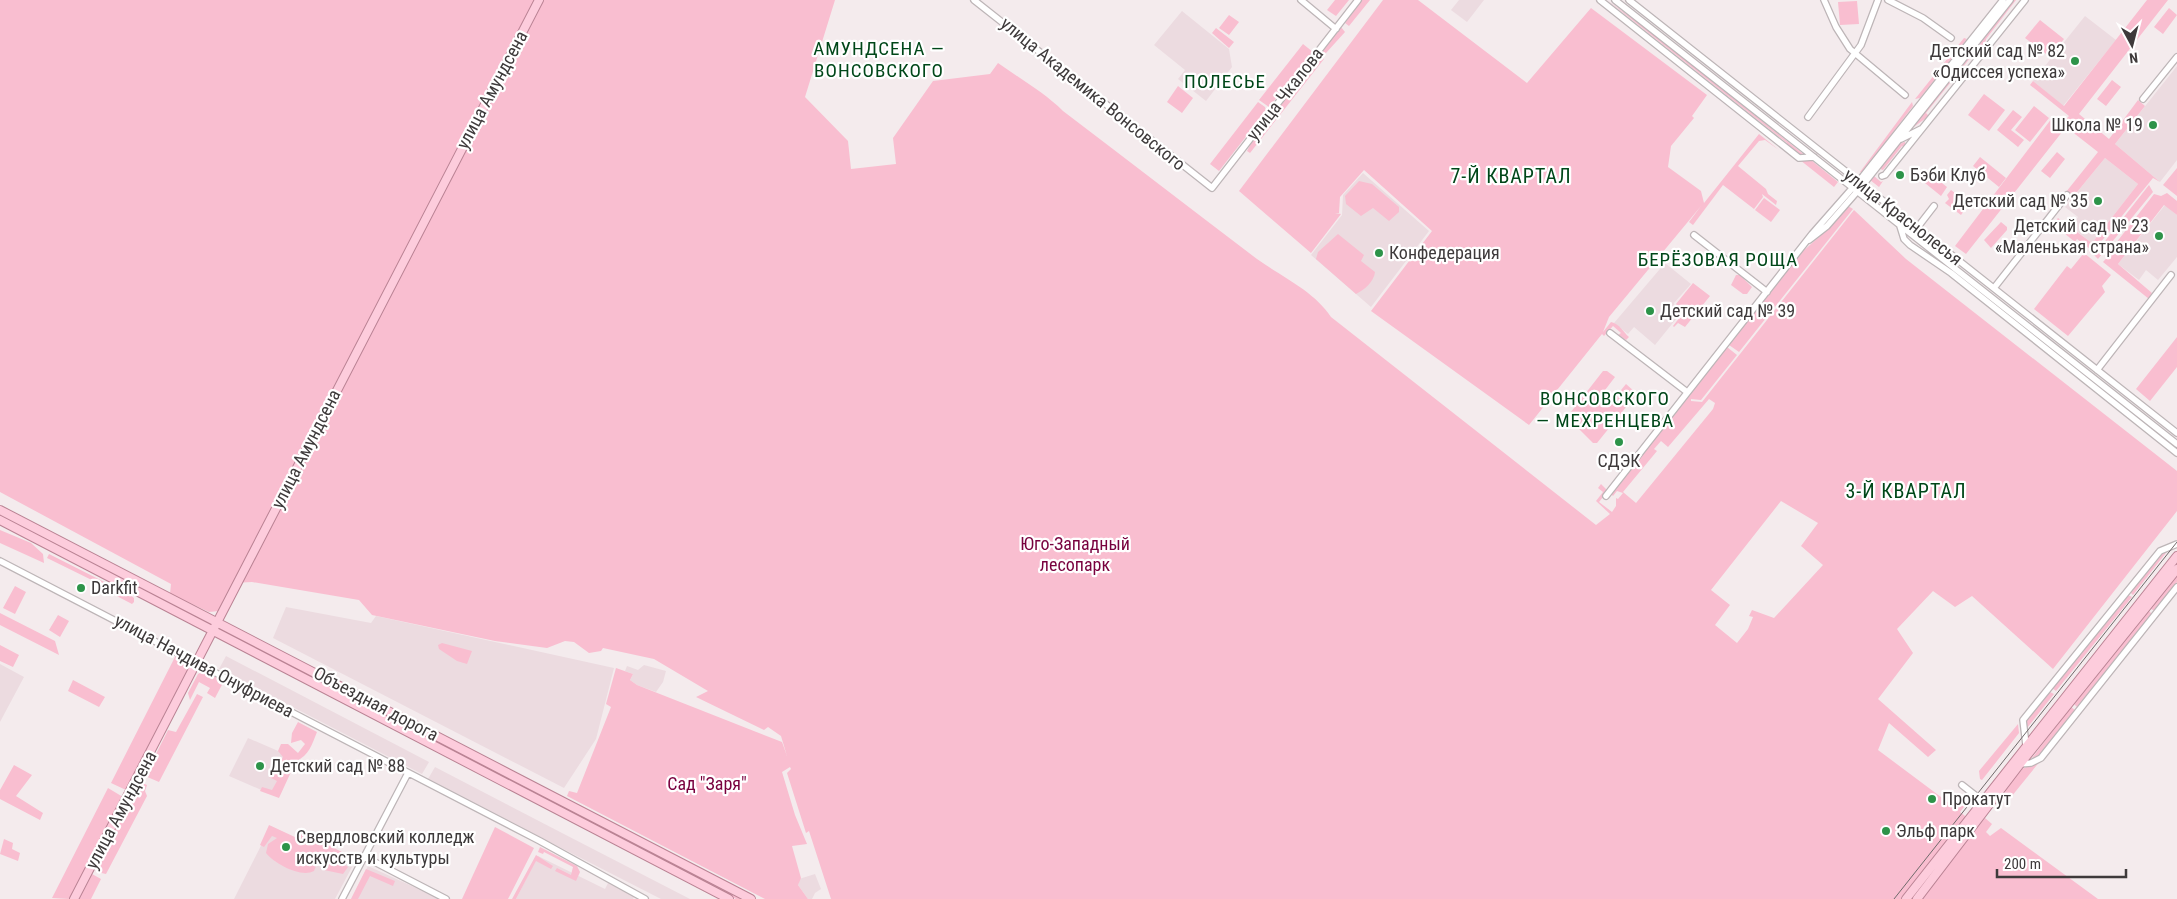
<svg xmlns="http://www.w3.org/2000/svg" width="2177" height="899" font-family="'Roboto Condensed',sans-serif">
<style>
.built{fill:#ecdbe0}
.green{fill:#f9bed0;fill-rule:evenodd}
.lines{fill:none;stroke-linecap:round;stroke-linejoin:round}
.minor-casing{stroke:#bdb5b7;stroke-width:8}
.major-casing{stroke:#ba8394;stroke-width:10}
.minor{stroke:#fff;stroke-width:5.5}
.major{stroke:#fdccdc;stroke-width:8}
.tram{stroke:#706a6b;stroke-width:1}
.poi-dot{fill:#2d9349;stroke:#fff;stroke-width:2}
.labels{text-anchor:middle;stroke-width:4.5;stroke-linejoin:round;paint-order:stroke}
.poi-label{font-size:18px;fill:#3e3a3b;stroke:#fff;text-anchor:start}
.street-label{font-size:18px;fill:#3e3a3b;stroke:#fff}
.park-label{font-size:18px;fill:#78013e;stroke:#fff}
.neighbourhood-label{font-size:19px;letter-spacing:1px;fill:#004719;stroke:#fff}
.quarter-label{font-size:20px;letter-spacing:1px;fill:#004719;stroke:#fff}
</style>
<rect width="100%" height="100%" fill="#f4ebed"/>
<path class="built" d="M 1459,0 L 1484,0 L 1467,22 L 1451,10 Z
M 1182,11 L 1229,49 L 1232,67 L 1206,101 L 1178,79 L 1185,70 L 1154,45 Z
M 2085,16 L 2116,40 L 2063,106 L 2033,81 Z
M 2177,66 L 2177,160 L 2160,182 L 2115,144 Z
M 2105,158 L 2138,184 L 2092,243 L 2071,227 L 2078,217 L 2065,207 Z
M 1363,173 L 1429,231 L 1371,307 L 1311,255 L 1342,215 L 1343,195 Z
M 2165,205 L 2177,215 L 2177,257 L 2158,280 L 2146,270 L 2139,280 L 2118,264 Z
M 1665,263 L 1691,284 L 1674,303 L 1676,319 L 1655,345 L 1634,327 L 1628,334 L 1614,323 Z
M 286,607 L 371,623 L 376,616 L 614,668 L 596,739 L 564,788 L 273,638 Z
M 226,656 L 429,762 L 422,774 L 219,669 Z
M 0,664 L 24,677 L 0,722 Z
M 644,665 L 666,671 L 663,682 L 656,692 L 637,685 L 630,680 L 633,674 L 625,671 L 627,666 L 638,670 Z
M 248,738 L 292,757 L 273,795 L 229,776 Z
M 435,767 L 562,833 L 690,899 L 661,899 L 432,782 L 428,779 Z
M 271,826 L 352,867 L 335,899 L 234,899 Z
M 538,856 L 605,889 L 608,883 L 634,897 L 633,899 L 516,899 Z
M 368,866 L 414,887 L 438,899 L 351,899 Z
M 815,874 L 821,889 L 815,893 L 812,899 L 808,899 L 798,885 L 799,879 Z"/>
<path class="green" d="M 0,0 L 835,0 L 805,97 L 848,141 L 851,169 L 896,164 L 893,138 L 933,81 L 990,74 L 998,63 C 1019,78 1045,93 1063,111 C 1128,160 1192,210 1257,259 C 1282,277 1314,291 1331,317 L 1596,525 L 1610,514 L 1596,501 L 1603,492 L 1598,488 L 1601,484 L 1608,491 L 1599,502 L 1612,512 L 1616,506 L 1616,498 L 1618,499 L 1623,493 L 1617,491 L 1613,496 L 1611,494 L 1727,347 L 1737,355 L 1701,400 L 1691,399 L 1691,401 L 1702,402 L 1854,210 L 1906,259 L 2177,471 L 2177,511 L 2053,669 L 1972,596 L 1955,607 L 1933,591 L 1897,629 L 1913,653 L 1878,699 L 1936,750 L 1928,757 L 1889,723 L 1878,750 L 1953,806 L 1967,803 L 1960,812 L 1978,826 L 1985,818 L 1992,824 L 1986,832 L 1990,836 L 2001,828 L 2098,899 L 831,899 L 809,831 L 806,833 L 787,773 L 791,769 L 790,767 L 782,772 L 795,815 L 807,844 L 792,846 L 801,878 L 798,885 L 808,899 L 765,899 L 567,796 L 569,791 L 577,793 L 611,707 L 606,704 L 616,668 L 633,674 L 630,680 L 637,685 L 782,742 L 787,756 L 781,736 L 768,727 L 764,730 L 696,697 L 708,691 L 654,659 L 603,648 L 601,651 L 589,653 L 574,642 L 565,641 L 547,648 L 495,641 L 372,615 L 359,600 L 252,582 L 233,583 L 219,611 L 209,612 L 170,594 L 171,584 L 0,492 ZM 1709,399 L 1715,403 L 1713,409 L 1636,503 L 1623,492 L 1657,451 L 1654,449 L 1661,441 L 1668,447 ZM 1781,501 L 1818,523 L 1801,546 L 1823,565 L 1774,618 L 1752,610 L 1749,616 L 1753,617 L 1748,629 L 1737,643 L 1715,625 L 1730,605 L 1711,590 Z
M 1335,0 L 1349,0 L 1336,16 L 1327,10 Z
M 1362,0 L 1370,0 L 1349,26 L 1345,23 Z
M 1383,0 L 1418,0 L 1527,83 L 1591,8 L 1707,95 L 1692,116 L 1694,118 L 1671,146 L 1668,167 L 1701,191 L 1704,203 L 1759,134 L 1779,150 L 1765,140 L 1759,141 L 1738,166 L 1766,189 L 1768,194 L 1777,201 L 1776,205 L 1762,194 L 1763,197 L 1754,209 L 1723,185 L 1693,225 L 1689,222 L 1701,206 L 1609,317 L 1603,332 L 1611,322 C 1620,324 1623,332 1629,337 L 1626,340 L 1618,335 L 1621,333 L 1613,326 L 1604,336 L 1602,334 L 1529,425 L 1371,311 L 1432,231 L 1364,170 L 1340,197 L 1339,213 L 1335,213 L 1341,214 L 1311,253 L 1239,191 Z
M 1607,0 L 1644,27 L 1807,157 L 1801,157 L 1786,146 L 1787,143 Z
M 2012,0 L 2016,0 L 1986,39 L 1984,48 L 1978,43 Z
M 2147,0 L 2168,0 L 2079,114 L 2109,139 L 2138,100 L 2145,106 L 2115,144 L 2160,182 L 2153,178 L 2091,254 L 2089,252 L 2090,249 L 2077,239 L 2075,242 L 2053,224 L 2058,218 L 2092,243 L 2138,184 L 2105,158 L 2073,197 L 2066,192 L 2098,152 L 2066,127 L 1966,254 L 1955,246 L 2052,118 L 2056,116 L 2062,120 L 2062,124 L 2069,116 L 2030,85 L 2033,81 L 2064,106 Z
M 1857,1 L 1859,24 L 1840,25 L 1838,2 Z
M 2169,8 L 2177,15 L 2163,34 L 2154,27 Z
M 1229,15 L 1239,22 L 1229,35 L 1219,28 Z
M 2040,20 L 2064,39 L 2050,57 L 2025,38 Z
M 1341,27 L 1345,32 L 1326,53 L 1322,51 Z
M 1216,28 L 1234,42 L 1229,48 L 1212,33 Z
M 1964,38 L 1967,39 L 1920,98 L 1915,99 Z
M 1303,44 L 1313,52 L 1269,107 L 1259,100 Z
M 1976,45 L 1979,47 L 1926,113 L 1929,116 L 1908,131 Z
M 1319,55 L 1324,59 L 1250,153 L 1247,151 L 1253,139 Z
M 2112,80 L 2121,87 L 2106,106 L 2097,99 Z
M 1178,86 L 1193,98 L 1182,113 L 1167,102 Z
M 1984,94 L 2005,110 L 1989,131 L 1968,115 Z
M 1258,102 L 1265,107 L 1266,111 L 1219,171 L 1210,164 Z
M 1912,102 L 1913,106 L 1862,173 L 1860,172 Z
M 2034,106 L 2049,118 L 2030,142 L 2015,130 Z
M 2013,110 L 2022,117 L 2011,130 L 2024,140 L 2018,147 L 1997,130 Z
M 1905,142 L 1905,148 L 1902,146 L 1883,170 L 1880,169 L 1874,176 L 1881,182 L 1883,181 L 1879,187 L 1870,180 C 1877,171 1894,143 1905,142 Z
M 2057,152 L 2065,159 L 2050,178 L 2041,171 Z
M 1980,157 L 2006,178 L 1999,187 L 1973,166 Z
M 1800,160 L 1811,160 L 1838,182 L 1834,187 Z
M 2177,168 L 2177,196 L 2163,185 Z
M 1932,175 L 1947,187 L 1941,196 L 1925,183 Z
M 1359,181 L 1372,184 L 1399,207 L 1399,212 L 1389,221 L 1373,208 L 1361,216 L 1346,204 L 1345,196 Z
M 2149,185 L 2153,192 L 2098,259 L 2094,255 Z
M 1951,190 L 1969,204 L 1961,215 L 1945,203 L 1949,199 L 1947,195 Z
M 2167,193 L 2177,201 L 2177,215 L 2164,205 L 2118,264 L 2152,293 L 2149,299 L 2103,262 L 2110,254 L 2109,252 L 2154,194 L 2161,196 Z
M 1764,198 L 1780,210 L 1771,222 L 1755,210 Z
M 1848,206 L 1853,209 L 1739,352 L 1729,345 L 1802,252 L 1829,228 Z
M 2001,222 L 2007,227 L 2007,230 L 1991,248 L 1984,240 Z
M 1338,234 L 1364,255 L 1361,261 L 1375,272 C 1374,282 1364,290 1356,294 L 1316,259 L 1318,252 Z
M 2084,253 L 2111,275 L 2102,286 L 2105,292 L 2068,336 L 2034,309 L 2067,266 L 2071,269 Z
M 1736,275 L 1740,275 L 1752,287 L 1747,294 L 1743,294 L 1731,285 Z
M 1693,283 L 1710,296 L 1685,327 L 1678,323 L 1674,327 L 1673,326 L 1680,317 L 1676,304 Z
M 2177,337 L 2177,367 L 2150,401 L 2136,389 Z
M 1603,371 L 1607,371 L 1615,377 L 1602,394 L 1612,401 L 1626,384 L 1635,392 L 1635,396 L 1597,443 L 1593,443 L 1567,417 Z
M 0,530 L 31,543 L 43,554 L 44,563 L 0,543 Z
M 2169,549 L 2133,595 L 2130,592 L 2160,553 Z
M 49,554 L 130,595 L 134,598 L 134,602 L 132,604 L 107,591 L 108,588 L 47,558 Z
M 2177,576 L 2177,582 L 2155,611 L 2151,609 Z
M 15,586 L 26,592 L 15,614 L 3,608 Z
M 2128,595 L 2132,597 L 2056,691 L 2052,688 Z
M 2149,611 L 2152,614 L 2077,707 L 2074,704 Z
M 0,613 L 55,641 L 59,655 L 0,625 Z
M 58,615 L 69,621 L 60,637 L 49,630 Z
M 230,632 L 746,899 L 736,899 L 228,635 Z
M 442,643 L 472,651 L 467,664 L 457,661 L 439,649 L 438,645 Z
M 0,645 L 19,655 L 13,667 L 0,661 Z
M 176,655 L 193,663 L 126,790 L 111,783 Z
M 204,671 L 225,679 L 215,698 L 207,693 L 210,688 L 199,682 L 190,700 L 188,693 L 198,674 Z
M 73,680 L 105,697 L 99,707 L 68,691 Z
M 2050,692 L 2054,694 L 2027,728 L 2026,721 Z
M 197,694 L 203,697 L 159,782 L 145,776 L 168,730 L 176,732 Z
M 2071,707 L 2075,710 L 2040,755 L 2032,758 Z
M 298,722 L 317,732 C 312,744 309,756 296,761 L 279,798 L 260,791 L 262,787 L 272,790 L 277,781 L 269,777 L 272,769 L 276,771 L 283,757 L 278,751 L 281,744 L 288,744 L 298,753 L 305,744 L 301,740 L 291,743 L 292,733 Z
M 2018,724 L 2019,733 L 1982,780 L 1980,779 L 1979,771 Z
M 2041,760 L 2007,802 L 2000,796 L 2022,769 Z
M 14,765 L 32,775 L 16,796 L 43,813 L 40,820 L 0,799 L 0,790 Z
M 140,782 L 147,785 L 145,791 L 147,796 L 106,874 L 97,872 L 96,865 Z
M 108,788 L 123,797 L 70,899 L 52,898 Z
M 269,825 L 297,838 L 302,832 L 342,852 L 339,862 L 348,867 L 343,874 L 324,870 L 317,857 L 313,855 L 316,866 L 314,871 C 301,878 275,864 266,853 L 268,844 L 277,838 L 272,836 L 264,847 L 260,845 Z
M 495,827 L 534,848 L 508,899 L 462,899 Z
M 4,839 L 13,843 L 12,849 L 20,853 L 18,861 L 0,854 Z
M 540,847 L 577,866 L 580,872 L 576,881 L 555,871 L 557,868 L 571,875 L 573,867 L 544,852 L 543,854 L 538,852 Z
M 536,855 L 553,866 L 551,869 L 536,861 L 516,899 L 512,899 Z
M 366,869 L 395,881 L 393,886 L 370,876 L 358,899 L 351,899 Z
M 92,874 L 101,879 L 91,899 L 79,899 Z"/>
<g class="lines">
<defs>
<path id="minor" d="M 974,0 L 1212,188 L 1358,0
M 1301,0 L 1336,29
M 1600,0 L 1799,158 L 1814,157
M 1615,0 L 2177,444
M 1629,0 L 2177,433
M 1824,0 L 1836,27 L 1850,49 L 1905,95
M 1888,0 L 1923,18 L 1951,38
M 2143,99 L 2177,57
M 1808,117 L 1861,45 L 1878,0
M 1901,139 L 1921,129
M 1882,176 L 1885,175 L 2025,0
M 1900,226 L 1904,239 L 1910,245 L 1951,273 L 2177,453
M 1917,228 L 1934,206
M 1694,235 L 1767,292
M 1809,240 L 1827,226 L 1862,186 L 2010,0
M 1994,288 L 2067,195
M 1610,333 L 1687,392
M 2097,370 L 2171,275
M 1606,496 L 1812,234 L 1863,176 L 2003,0
M 0,561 L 540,841 L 645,899
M 2026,745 L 2023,720 L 2160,551 L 2177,544
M 2020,764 L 2031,763 L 2041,758 L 2177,587
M 1962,785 L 1985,803
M 365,857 L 446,899
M 342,899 L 408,773"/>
<path id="major" d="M 0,510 L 751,899
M 0,520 L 729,899
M 74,899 L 539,0
M 1906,899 L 2177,556
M 1917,899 L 2020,764 L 2177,569"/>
</defs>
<use href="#minor" class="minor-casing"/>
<use href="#major" class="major-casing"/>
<use href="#minor" class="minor"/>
<use href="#major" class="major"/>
<path class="tram" d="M 1894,899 L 2177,542"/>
</g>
<g class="poi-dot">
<circle cx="2075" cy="61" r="5"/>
<circle cx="2153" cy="125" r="5"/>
<circle cx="1900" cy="175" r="5"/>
<circle cx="2098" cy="201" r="5"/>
<circle cx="2159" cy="236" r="5"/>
<circle cx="1379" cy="253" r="5"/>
<circle cx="1650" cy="311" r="5"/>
<circle cx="1619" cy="442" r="5"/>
<circle cx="81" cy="588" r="5"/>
<circle cx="260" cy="766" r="5"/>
<circle cx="1932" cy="799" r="5"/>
<circle cx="1886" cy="831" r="5"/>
<circle cx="286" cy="847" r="5"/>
</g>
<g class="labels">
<g class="poi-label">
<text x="2065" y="57" text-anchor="end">Детский сад № 82<tspan x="2065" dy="21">«Одиссея успеха»</tspan></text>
<text x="2143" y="131" text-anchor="end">Школа № 19</text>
<text x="1910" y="181">Бэби Клуб</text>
<text x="2088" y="207" text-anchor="end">Детский сад № 35</text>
<text x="2149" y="232" text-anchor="end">Детский сад № 23<tspan x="2149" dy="21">«Маленькая страна»</tspan></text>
<text x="1389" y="259">Конфедерация</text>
<text x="1660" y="317">Детский сад № 39</text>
<text x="1619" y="467" text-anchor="middle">СДЭК</text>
<text x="91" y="594">Darkfit</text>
<text x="270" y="772">Детский сад № 88</text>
<text x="1942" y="805">Прокатут</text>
<text x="1896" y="837">Эльф парк</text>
<text x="296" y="843">Свердловский колледж<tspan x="296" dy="21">искусств и культуры</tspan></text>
</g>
<g class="street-label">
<text transform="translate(492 90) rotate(-62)" y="6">улица Амундсена</text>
<text transform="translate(1093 94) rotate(39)" y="6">улица Академика Вонсовского</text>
<text transform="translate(1285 94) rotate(-52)" y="6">улица Чкалова</text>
<text transform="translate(1903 217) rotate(38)" y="6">улица Краснолесья</text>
<text transform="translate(306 449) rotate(-63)" y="6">улица Амундсена</text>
<text transform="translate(204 666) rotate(28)" y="6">улица Начдива Онуфриева</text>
<text transform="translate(376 704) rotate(28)" y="6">Объездная дорога</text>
<text transform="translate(121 810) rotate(-62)" y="6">улица Амундсена</text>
</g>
<g class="park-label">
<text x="1075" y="550">Юго-Западный<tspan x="1075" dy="21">лесопарк</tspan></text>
<text x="707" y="790">Сад "Заря"</text>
</g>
<g class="neighbourhood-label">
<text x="879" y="55">АМУНДСЕНА —<tspan x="879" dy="22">ВОНСОВСКОГО</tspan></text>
<text x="1225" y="88">ПОЛЕСЬЕ</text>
<text x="1718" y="266">БЕРЁЗОВАЯ РОЩА</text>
<text x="1605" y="405">ВОНСОВСКОГО<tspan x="1605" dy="22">— МЕХРЕНЦЕВА</tspan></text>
</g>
<g class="quarter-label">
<text x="1511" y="183">7-Й КВАРТАЛ</text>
<text x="1906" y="498">3-Й КВАРТАЛ</text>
</g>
</g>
<g transform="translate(2132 45) rotate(173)" stroke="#ffffff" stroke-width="4" paint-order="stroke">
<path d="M0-4L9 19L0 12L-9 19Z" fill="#3e3a3b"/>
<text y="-8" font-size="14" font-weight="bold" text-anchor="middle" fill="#3e3a3b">N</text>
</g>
<path d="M1997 869v8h129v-8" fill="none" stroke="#3e3a3b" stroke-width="2.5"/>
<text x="2004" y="869" font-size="15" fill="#3e3a3b" stroke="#ffffff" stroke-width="4" paint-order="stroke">200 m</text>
</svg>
